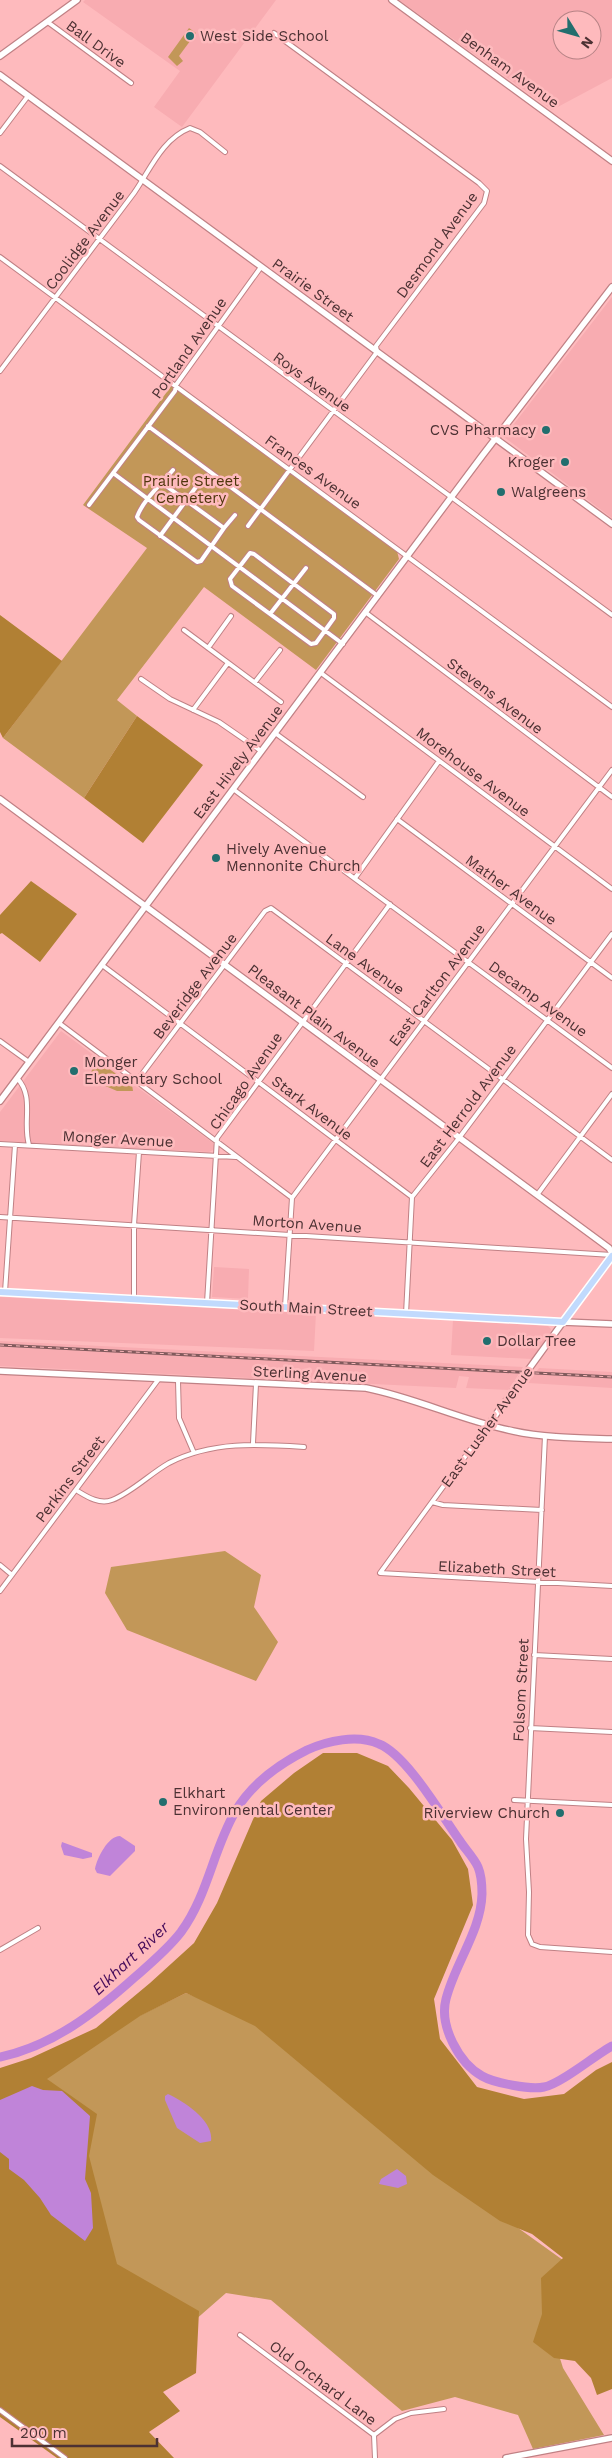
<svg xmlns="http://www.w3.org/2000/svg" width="612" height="2458" font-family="'Work Sans',sans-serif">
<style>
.built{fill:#f8acb1;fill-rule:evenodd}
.green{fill:#c29758}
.forest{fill:#b18034}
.water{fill:#c084d9}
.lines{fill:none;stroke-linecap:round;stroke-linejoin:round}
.river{stroke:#c084d9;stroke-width:9}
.street-casing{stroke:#c08185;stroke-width:6}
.secondary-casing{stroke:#c08185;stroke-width:8}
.primary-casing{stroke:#fff;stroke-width:9}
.street{stroke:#fff;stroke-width:4}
.secondary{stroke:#fff;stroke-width:5.5}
.primary{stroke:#c1dafd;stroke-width:6}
.rail-casing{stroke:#815a5c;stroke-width:3}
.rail{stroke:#febabd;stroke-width:1;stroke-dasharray:4;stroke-linecap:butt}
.poi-dot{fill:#226e6e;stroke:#febabd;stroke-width:2}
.labels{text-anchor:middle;stroke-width:5;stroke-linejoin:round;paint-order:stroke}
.poi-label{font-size:15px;fill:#4c3133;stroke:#febabd;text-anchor:start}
.street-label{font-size:15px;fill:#4c3133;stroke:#febabd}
.park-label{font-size:15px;fill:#50360c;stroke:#febabd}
.water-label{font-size:16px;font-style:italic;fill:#470d5b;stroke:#febabd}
</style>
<rect width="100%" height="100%" fill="#febabd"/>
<path class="built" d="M 85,0 L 276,0 L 182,127 L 154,107 L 180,71 L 83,2 Z
M 399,0 L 612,0 L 612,78 L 552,110 ZM 562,20 L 592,20 L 592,50 L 562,50 Z
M 612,297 L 612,518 L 504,437 Z
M 61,1031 L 213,1143 L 215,1149 L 209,1152 L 0,1141 L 0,1112 Z
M 214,1267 L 249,1269 L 248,1299 L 212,1297 Z
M 0,1297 L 316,1313 L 314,1351 L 0,1338 Z
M 453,1320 L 548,1326 L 551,1329 L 550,1333 L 532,1359 L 451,1355 Z
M 0,1341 L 523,1367 L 509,1390 L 466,1388 L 469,1377 L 459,1376 L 456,1388 L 0,1366 Z
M 539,1368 L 612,1372 L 612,1388 L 528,1383 Z"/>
<path class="green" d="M 189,28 L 196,33 L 179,56 L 183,61 L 177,66 L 168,57 Z
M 172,385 L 397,551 L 399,559 L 316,670 L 204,587 L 117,700 L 137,716 L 84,798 L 3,738 L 147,548 L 83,505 Z
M 98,1061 L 132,1085 L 133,1091 L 117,1091 L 87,1078 Z
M 225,1551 L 261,1575 L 254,1607 L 278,1642 L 256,1681 L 127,1630 L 105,1593 L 111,1567 Z
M 186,1993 L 262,2024 L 451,2180 L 567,2263 L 548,2320 L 563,2368 L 604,2435 L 533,2449 L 518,2415 L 455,2397 L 402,2411 L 271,2300 L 226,2293 L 194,2321 L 93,2273 L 16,2076 Z"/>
<path class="forest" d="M 0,615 L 62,661 L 3,738 L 0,732 Z
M 137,716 L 203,765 L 143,843 L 84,798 Z
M 31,881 L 77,914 L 40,962 L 2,933 L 0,934 L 0,915 Z
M 323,1753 L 357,1753 L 388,1766 L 409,1788 L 452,1840 L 468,1869 L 473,1905 L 434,1999 L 440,2039 L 477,2087 L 524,2099 L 564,2094 L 596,2070 L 612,2062 L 612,2389 L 597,2395 L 591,2378 L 575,2361 L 554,2358 L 533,2342 L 542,2314 L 541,2278 L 563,2258 L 532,2234 L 500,2221 L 433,2175 L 255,2026 L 186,1993 L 140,2016 L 47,2079 L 97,2114 L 89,2156 L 117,2264 L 199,2311 L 196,2373 L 163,2392 L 180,2411 L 149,2432 L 174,2458 L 57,2458 L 0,2417 L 0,2068 L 31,2058 L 96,2028 L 150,1983 L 194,1943 L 217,1903 L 261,1801 L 294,1773 Z"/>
<path class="water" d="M 120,1836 L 135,1846 L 135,1851 L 110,1876 L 97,1873 L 95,1869 C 97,1858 108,1836 120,1836 Z
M 62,1842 L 92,1853 L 92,1857 L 83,1859 L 64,1855 L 61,1846 Z
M 32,2086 L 43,2090 L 62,2091 L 90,2116 L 85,2179 L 91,2193 L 93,2228 L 85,2241 L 51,2215 L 40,2198 L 24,2180 L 9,2169 L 9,2159 L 0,2152 L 0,2100 Z
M 168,2094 C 185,2102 214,2121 211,2141 L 200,2143 L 177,2128 L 165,2100 L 165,2096 Z
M 397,2169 L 406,2176 L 407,2184 L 398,2188 L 379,2184 L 381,2179 Z"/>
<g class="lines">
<path class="river" d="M 0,2057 C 53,2046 96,2012 135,1977 C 151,1963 168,1949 181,1932 C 208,1895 213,1850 235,1812 C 251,1784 279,1764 307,1750 C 327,1741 357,1734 379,1744 C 407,1755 442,1816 460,1841 C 465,1849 474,1858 478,1867 C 481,1874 482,1887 482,1894 C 481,1931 455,1963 446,1999 C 439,2026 459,2063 482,2076 C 494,2083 531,2090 544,2087 C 561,2084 595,2055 612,2046"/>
<defs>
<path id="street" d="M 49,23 L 131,83
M 0,133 L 28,96
M 0,166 L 612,615
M 0,257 L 612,707
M 0,371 L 134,193 C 150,170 162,139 190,128 L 200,132 L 225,152
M 148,426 L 378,596
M 113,473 L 343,644
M 162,483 L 224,528 L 201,561 L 197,562 L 139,520 L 137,517 C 143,500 161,484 173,470
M 89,505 L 175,391 L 176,385 L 261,267
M 248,526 L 377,352 L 376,346 L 484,203 L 487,191 L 479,183 L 274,33
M 224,528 L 235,515
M 160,536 L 196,487
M 250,553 L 254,554 L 334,614 L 334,618 L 316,643 L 311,644 L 232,586 L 230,579 Z
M 365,612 L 612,797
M 270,614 L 306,568
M 184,630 L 281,702
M 208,648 L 231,616
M 321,673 L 612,889
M 141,679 L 170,699 L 219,722 L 261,751
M 255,682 L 280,650
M 193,710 L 228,663
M 275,733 L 363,797
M 233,789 L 612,1068
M 397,819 L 612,978
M 355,878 L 439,761
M 102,965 L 412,1197
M 59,1023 L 292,1198
M 0,1041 L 29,1062
M 17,1078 C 35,1097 22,1122 29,1145
M 136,1082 L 265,911 L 271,908 L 612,1160
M 0,1144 L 236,1157
M 537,1195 L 612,1094
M 0,1217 L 612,1255
M 5,1292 L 15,1145
M 134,1299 L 134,1225 L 139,1152
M 207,1303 L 217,1138 L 390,904
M 285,1307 L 292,1198 L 612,770
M 406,1314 L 412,1197 L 459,1138 L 612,934
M 178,1381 L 179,1418 L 194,1453
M 489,1424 L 380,1573 L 612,1586
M 545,1436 L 526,1839 L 529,1892 L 528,1935 L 532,1944 L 540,1947 L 612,1952
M 253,1443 L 256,1384
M 76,1490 C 86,1496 99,1505 112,1500 C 131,1493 151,1473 169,1463 C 212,1441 258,1444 304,1447
M 432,1502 L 443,1505 L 542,1510
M 0,1565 L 12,1575
M 0,1591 L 158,1380
M 534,1655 L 612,1659
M 530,1728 L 612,1732
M 514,1800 L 612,1805
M 0,1950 L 38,1928
M 240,2335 L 374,2435 L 375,2458
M 0,2410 L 65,2458
M 374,2435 L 395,2419 L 411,2413 L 444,2409"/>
<path id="secondary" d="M 392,0 L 612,161
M 0,56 L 77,0
M 0,75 L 612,524
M 0,799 L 609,1248 L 612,1253
M 0,1101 L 482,456 L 612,287
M 0,1371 L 366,1388 C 416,1398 463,1421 513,1431 C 545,1438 579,1438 612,1439
M 489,1424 L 563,1322 L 612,1324
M 506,2458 L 612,2438"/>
<path id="primary" d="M 0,1292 L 563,1322 L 612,1256"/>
</defs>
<use href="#street" class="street-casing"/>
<use href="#secondary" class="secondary-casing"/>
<use href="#primary" class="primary-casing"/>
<use href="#street" class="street"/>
<use href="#secondary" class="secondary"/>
<use href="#primary" class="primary"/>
<defs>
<path id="rail" d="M 0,1345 L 612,1377"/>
</defs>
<use href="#rail" class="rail-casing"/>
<use href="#rail" class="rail"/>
</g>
<g class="poi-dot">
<circle cx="190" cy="36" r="5"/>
<circle cx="546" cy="430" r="5"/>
<circle cx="565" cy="462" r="5"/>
<circle cx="501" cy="492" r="5"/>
<circle cx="216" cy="858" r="5"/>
<circle cx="74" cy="1071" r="5"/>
<circle cx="487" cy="1341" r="5"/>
<circle cx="163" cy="1802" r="5"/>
<circle cx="560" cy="1813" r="5"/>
</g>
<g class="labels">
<g class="poi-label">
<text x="200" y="41">West Side School</text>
<text x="536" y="435" text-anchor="end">CVS Pharmacy</text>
<text x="555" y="467" text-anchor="end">Kroger</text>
<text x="511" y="497">Walgreens</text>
<text x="226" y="854">Hively Avenue<tspan x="226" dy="17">Mennonite Church</tspan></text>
<text x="84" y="1067">Monger<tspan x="84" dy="17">Elementary School</tspan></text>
<text x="497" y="1346">Dollar Tree</text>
<text x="173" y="1798">Elkhart<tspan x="173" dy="17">Environmental Center</tspan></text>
<text x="550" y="1818" text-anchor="end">Riverview Church</text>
</g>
<g class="street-label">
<text transform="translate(96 44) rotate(36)" y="5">Ball Drive</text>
<text transform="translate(510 70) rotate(36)" y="5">Benham Avenue</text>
<text transform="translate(85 240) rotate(-53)" y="5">Coolidge Avenue</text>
<text transform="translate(437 245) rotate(-54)" y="5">Desmond Avenue</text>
<text transform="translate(313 290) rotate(36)" y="5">Prairie Street</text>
<text transform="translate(189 348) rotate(-55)" y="5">Portland Avenue</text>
<text transform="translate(312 382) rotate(36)" y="5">Roys Avenue</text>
<text transform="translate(313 472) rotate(36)" y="5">Frances Avenue</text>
<text transform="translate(495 696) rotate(37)" y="5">Stevens Avenue</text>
<text transform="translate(238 762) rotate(-53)" y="5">East Hively Avenue</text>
<text transform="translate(473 772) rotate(37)" y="5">Morehouse Avenue</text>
<text transform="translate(511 890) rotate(36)" y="5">Mather Avenue</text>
<text transform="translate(365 964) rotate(36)" y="5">Lane Avenue</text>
<text transform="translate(437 985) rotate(-53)" y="5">East Carlton Avenue</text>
<text transform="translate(195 986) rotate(-53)" y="5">Beveridge Avenue</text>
<text transform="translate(538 999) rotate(36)" y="5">Decamp Avenue</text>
<text transform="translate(314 1016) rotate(37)" y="5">Pleasant Plain Avenue</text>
<text transform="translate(246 1081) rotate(-55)" y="5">Chicago Avenue</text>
<text transform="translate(468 1106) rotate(-53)" y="5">East Herrold Avenue</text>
<text transform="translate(312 1108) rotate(37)" y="5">Stark Avenue</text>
<text transform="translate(118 1139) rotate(3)" y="5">Monger Avenue</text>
<text transform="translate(307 1224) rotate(4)" y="5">Morton Avenue</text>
<text transform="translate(306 1308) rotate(3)" y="5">South Main Street</text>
<text transform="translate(310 1374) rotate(3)" y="5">Sterling Avenue</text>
<text transform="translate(487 1427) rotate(-54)" y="5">East Lusher Avenue</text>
<text transform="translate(70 1479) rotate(-53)" y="5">Perkins Street</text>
<text transform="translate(497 1569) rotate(3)" y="5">Elizabeth Street</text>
<text transform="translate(521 1690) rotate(-87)" y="5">Folsom Street</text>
<text transform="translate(323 2383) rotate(37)" y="5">Old Orchard Lane</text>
</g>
<g class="park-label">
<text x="191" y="486">Prairie Street<tspan x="191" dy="17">Cemetery</tspan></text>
</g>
<g class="water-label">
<text transform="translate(130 1958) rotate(-43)" y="6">Elkhart River</text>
</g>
</g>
<g transform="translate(577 35) rotate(127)"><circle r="24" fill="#febabd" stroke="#b78386"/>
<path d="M0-4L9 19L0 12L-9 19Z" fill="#226e6e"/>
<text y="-8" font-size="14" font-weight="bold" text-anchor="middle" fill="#4c3133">N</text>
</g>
<path d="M12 2438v8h145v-8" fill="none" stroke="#4c3133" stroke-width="2.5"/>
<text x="20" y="2438" font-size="15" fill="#4c3133" stroke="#febabd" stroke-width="4" paint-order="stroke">200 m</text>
</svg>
